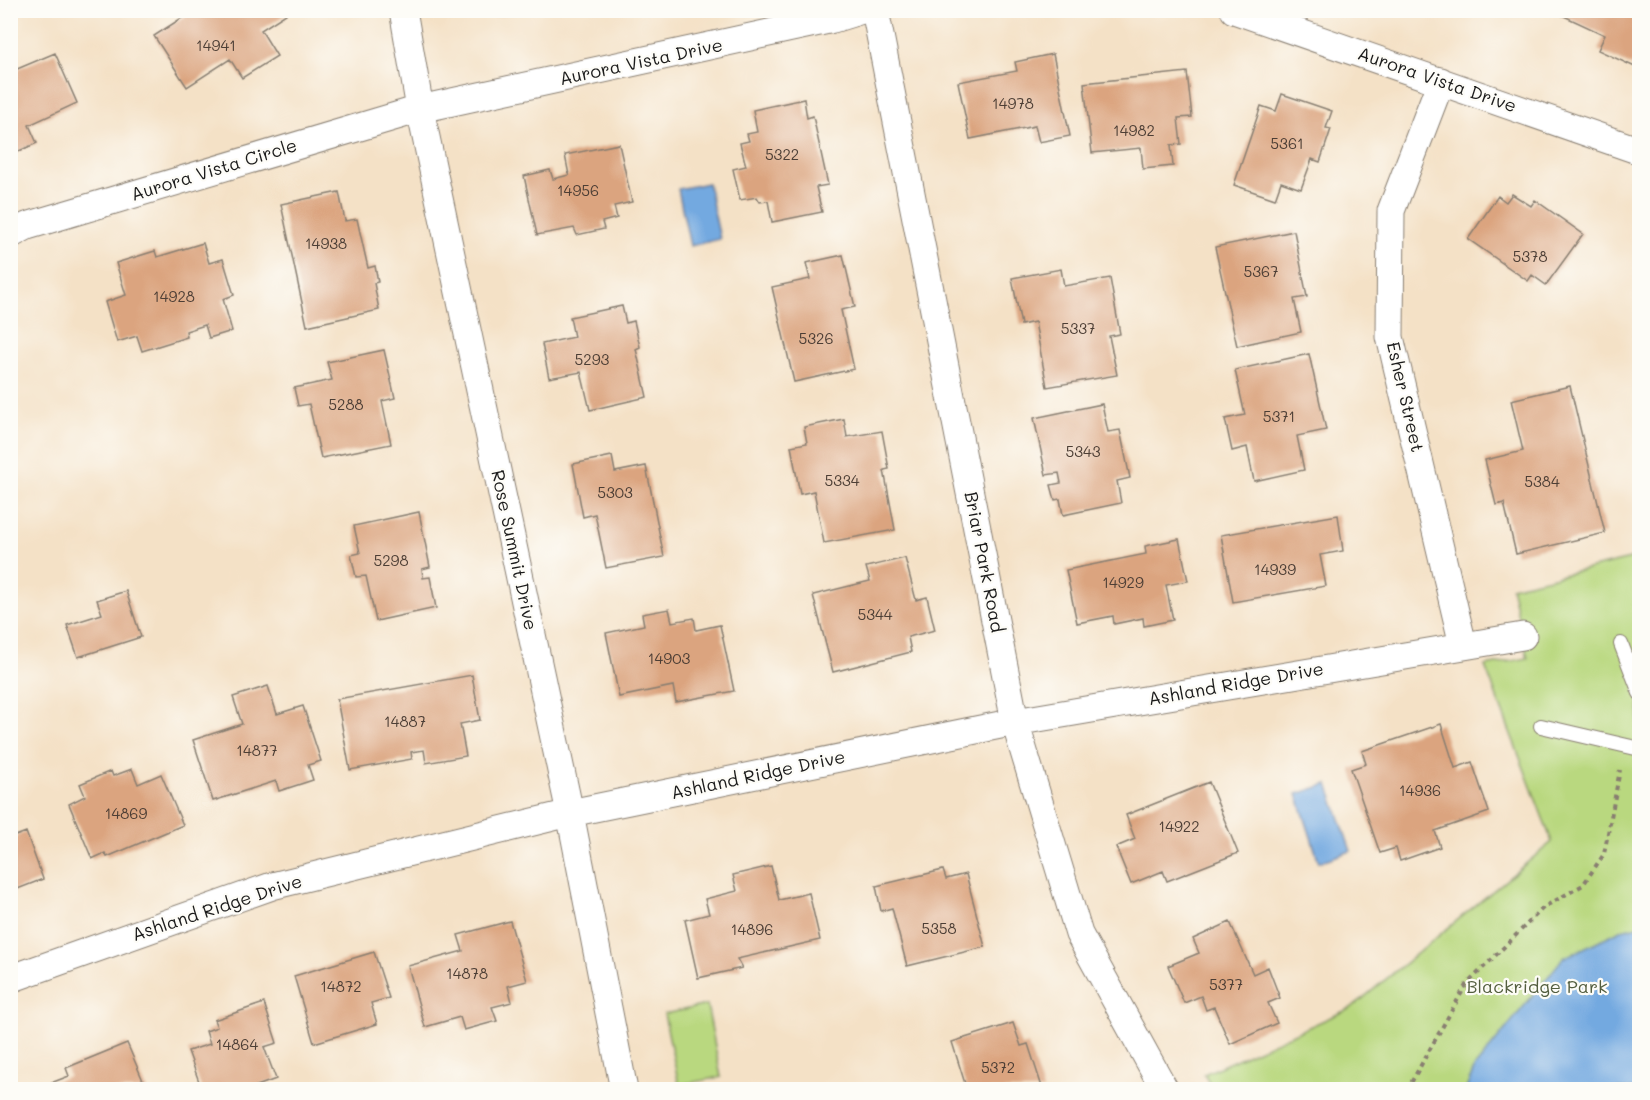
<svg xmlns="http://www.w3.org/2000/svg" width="1650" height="1100" font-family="Mali,sans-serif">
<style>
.green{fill:#b9d87f;stroke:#6a7a4e;stroke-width:1.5}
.water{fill:#73a9e0;stroke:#48627e;stroke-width:1.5}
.building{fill:#dba47f}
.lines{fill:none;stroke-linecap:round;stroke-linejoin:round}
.service-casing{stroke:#887e71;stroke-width:16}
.minor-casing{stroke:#887e71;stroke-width:29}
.path{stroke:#887e71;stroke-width:4;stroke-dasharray:4.5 4.5;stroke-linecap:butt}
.service{stroke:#fff;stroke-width:14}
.minor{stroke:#fff;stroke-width:27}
.labels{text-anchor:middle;stroke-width:4.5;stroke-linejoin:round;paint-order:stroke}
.number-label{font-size:15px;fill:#4c3e35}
.street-label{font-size:18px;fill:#1c1c1c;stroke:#fdfcf7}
.park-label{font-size:18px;fill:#535e3f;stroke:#fdfcf7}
</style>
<rect width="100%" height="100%" fill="#fdfcf7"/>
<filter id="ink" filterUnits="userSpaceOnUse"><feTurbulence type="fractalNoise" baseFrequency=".0167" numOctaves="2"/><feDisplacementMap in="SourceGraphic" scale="12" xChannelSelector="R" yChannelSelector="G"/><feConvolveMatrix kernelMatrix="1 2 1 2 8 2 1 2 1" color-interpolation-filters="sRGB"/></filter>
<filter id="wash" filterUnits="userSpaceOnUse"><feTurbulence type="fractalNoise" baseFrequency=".008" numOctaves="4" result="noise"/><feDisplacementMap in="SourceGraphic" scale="24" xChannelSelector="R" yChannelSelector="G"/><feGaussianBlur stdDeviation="1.35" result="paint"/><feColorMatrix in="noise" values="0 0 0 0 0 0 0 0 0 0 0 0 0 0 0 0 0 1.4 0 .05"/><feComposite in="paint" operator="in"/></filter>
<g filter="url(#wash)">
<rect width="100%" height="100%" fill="#f4e1c6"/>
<path class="green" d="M 1639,557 L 1639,1089 L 1213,1090 L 1204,1074 L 1351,1008 L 1552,842 L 1485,666 L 1528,658 L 1511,587 Z
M 707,1005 L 721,1077 L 679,1085 L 664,1014 Z"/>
<path class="water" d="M 708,183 L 720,239 L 690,246 L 678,189 Z
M 1328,784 L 1351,851 L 1319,862 L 1297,794 Z
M 1639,926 L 1639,1089 L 1466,1089 L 1475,1067 L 1563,958 L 1621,930 Z"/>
<g id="blocks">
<path class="building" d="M 194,10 L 284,10 L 286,14 L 261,30 L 277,56 L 242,78 L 230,59 L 187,87 L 154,36 Z
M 491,10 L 522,10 L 522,12 L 493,17 Z
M 1551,10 L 1640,10 L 1640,61 L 1637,68 L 1598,50 L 1605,35 Z
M 55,53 L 77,103 L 29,125 L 37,143 L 10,155 L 10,72 Z
M 1053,54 L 1070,136 L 1039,142 L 1035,126 L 970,139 L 958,82 L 1017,71 L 1015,62 Z
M 1187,72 L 1192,117 L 1178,118 L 1181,144 L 1171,145 L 1173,166 L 1143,169 L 1141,148 L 1092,153 L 1084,83 Z
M 1282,94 L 1332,111 L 1326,128 L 1331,129 L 1320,162 L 1312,159 L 1301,189 L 1281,182 L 1275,199 L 1234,185 L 1261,106 L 1276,111 Z
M 804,99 L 807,118 L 813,116 L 828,185 L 816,187 L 822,212 L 772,222 L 768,201 L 760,202 L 757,197 L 740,200 L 733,169 L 746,166 L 740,143 L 749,141 L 747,134 L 757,132 L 753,110 Z
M 619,144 L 632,202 L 614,206 L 617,218 L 602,222 L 604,229 L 577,235 L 574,228 L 537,235 L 524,176 L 550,170 L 553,179 L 569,175 L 565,155 Z
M 339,192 L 345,221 L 357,219 L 368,268 L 375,266 L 378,282 L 374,283 L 379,310 L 307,326 L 281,204 Z
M 1512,194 L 1531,206 L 1535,200 L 1583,234 L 1546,285 L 1532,275 L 1528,281 L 1468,239 L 1498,196 L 1506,202 Z
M 1294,231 L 1307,297 L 1294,299 L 1301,332 L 1237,346 L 1215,247 Z
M 203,243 L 209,263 L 223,259 L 234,295 L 223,299 L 232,331 L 209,338 L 205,325 L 186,331 L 187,337 L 142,351 L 137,336 L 117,342 L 105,302 L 126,295 L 116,263 L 155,251 L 157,257 Z
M 843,255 L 855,307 L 841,310 L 854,369 L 794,382 L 772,287 L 810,279 L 806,263 Z
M 1061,269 L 1064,286 L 1110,278 L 1120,334 L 1109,336 L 1117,375 L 1047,387 L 1035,322 L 1021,325 L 1012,278 Z
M 622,306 L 626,323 L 634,321 L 640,347 L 636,349 L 647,397 L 590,410 L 581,372 L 549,378 L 542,344 L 574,337 L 570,317 Z
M 384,350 L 395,398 L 382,401 L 391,444 L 321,458 L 309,404 L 298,406 L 294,388 L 332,380 L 327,362 Z
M 1309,354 L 1326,430 L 1297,436 L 1304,470 L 1254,481 L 1247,447 L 1232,451 L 1225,419 L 1245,415 L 1235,370 Z
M 1570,386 L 1605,533 L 1516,554 L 1504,503 L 1496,505 L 1485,460 L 1523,451 L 1511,400 Z
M 1102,404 L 1108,432 L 1120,430 L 1130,478 L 1117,481 L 1121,503 L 1063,515 L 1060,499 L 1055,500 L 1051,485 L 1061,483 L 1059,473 L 1046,475 L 1034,418 Z
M 844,419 L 847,437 L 882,431 L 889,469 L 884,470 L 895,530 L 824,543 L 814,491 L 800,494 L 791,446 L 807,443 L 804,427 Z
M 612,456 L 615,472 L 646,466 L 664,557 L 606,568 L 595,514 L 583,517 L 573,464 Z
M 419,512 L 430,567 L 422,569 L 423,578 L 430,577 L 436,608 L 376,621 L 366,576 L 356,577 L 351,555 L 360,553 L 354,526 Z
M 1338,515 L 1343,551 L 1320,555 L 1326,586 L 1233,602 L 1221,535 Z
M 1179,539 L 1188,581 L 1166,585 L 1173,620 L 1144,626 L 1143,618 L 1114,624 L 1113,616 L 1077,623 L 1066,570 L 1146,554 L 1145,546 Z
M 905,558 L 916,600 L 927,597 L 935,630 L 908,637 L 911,652 L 833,672 L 813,595 L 870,581 L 866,567 Z
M 126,591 L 141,637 L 78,657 L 67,625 L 102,614 L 97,600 Z
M 669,609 L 672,622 L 694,618 L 696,630 L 720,625 L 734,691 L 676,702 L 673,686 L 619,697 L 606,633 L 644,625 L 642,614 Z
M 472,675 L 480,720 L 460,724 L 466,756 L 426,763 L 424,750 L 411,752 L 412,759 L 350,770 L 337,699 Z
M 268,686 L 277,714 L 303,706 L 321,761 L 308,765 L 313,780 L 279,791 L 276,781 L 213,801 L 193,740 L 242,724 L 233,697 Z
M 1441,724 L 1455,768 L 1472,762 L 1489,812 L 1435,831 L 1440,847 L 1400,861 L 1396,848 L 1380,853 L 1351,769 L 1366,764 L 1362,751 Z
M 132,769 L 138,784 L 161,774 L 183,825 L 107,857 L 105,853 L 92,859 L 69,804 L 85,796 L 80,784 L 111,771 L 113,776 Z
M 1209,782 L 1238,853 L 1167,881 L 1163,871 L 1131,884 L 1116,847 L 1135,839 L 1126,815 Z
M 26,832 L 43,879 L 10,892 L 10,838 Z
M 771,866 L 779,900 L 809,893 L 820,940 L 737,959 L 742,968 L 698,978 L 685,920 L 709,914 L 705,899 L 737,891 L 733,875 Z
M 943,870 L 946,879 L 966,874 L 985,947 L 907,966 L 892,908 L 881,911 L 876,886 Z
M 510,921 L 527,981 L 508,986 L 512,1002 L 492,1007 L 497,1021 L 464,1030 L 460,1017 L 425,1027 L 408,966 L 463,951 L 458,935 Z
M 1230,922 L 1253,974 L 1268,967 L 1280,998 L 1268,1003 L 1277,1023 L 1230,1044 L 1214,1007 L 1206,1010 L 1201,996 L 1184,1003 L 1168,966 L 1199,953 L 1193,939 Z
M 374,952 L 389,998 L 371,1003 L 377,1024 L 314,1043 L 294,976 Z
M 264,1003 L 277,1043 L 264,1047 L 276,1079 L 246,1090 L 202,1090 L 188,1051 L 210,1044 L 206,1031 L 217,1027 L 214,1020 Z
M 1013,1023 L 1021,1046 L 1028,1044 L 1043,1090 L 967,1090 L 952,1042 Z
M 127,1043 L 147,1090 L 44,1090 L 43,1086 L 69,1076 L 66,1068 Z"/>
</g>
</g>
<g filter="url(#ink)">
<use href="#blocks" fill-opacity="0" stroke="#887e71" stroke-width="1.5"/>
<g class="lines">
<defs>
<path id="service" d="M 1621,644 L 1640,693
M 1541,726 L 1640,749"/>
<path id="minor" d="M 403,10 L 420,109 L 570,813 L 624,1090
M 875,10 L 1015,722 L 1079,934 L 1165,1090
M 1234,10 L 1640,151
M 1441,81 L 1391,211 L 1390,337 L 1463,645
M 10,235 L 27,226 L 420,109 L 833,19 L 862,10
M 10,979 L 272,886 L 570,813 L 1015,722 L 1523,636"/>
</defs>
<use href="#service" class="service-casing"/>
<use href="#minor" class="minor-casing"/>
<path class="path" d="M 1407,1090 L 1466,985 L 1544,907 L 1583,885 L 1604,854 L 1620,770"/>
<use href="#service" class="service"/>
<use href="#minor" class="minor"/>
</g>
</g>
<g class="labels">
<g class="number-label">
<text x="216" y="51">14941</text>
<text x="1013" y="109">14978</text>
<text x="1134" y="136">14982</text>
<text x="1287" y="149">5361</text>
<text x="782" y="160">5322</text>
<text x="578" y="196">14956</text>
<text x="326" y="249">14938</text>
<text x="1530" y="262">5378</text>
<text x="1261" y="277">5367</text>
<text x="174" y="302">14928</text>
<text x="1078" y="334">5337</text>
<text x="816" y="344">5326</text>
<text x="592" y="365">5293</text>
<text x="346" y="410">5288</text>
<text x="1279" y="422">5371</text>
<text x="1083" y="457">5343</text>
<text x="842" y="486">5334</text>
<text x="1542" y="487">5384</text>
<text x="615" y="498">5303</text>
<text x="391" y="566">5298</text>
<text x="1275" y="575">14939</text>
<text x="1123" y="588">14929</text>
<text x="875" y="620">5344</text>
<text x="669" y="664">14903</text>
<text x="405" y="727">14887</text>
<text x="257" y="756">14877</text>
<text x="1420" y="796">14936</text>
<text x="126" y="819">14869</text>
<text x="1179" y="832">14922</text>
<text x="939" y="934">5358</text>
<text x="752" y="935">14896</text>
<text x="467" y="979">14878</text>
<text x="1226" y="990">5377</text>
<text x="341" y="992">14872</text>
<text x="237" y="1050">14864</text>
<text x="998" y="1073">5372</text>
</g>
<g class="street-label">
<text transform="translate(641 62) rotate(-12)" y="6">Aurora Vista Drive</text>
<text transform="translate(1437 80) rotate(19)" y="6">Aurora Vista Drive</text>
<text transform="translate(214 170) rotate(-17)" y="6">Aurora Vista Circle</text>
<text transform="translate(1405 397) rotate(77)" y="6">Esher Street</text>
<text transform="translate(514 550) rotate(78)" y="6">Rose Summit Drive</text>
<text transform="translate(984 562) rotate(79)" y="6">Briar Park Road</text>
<text transform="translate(1236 684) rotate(-10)" y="6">Ashland Ridge Drive</text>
<text transform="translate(758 775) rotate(-12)" y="6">Ashland Ridge Drive</text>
<text transform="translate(217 908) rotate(-18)" y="6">Ashland Ridge Drive</text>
</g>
<g class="park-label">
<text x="1537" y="993">Blackridge Park</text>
</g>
</g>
<rect width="1650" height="1100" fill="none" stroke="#fdfcf7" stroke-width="36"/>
</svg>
